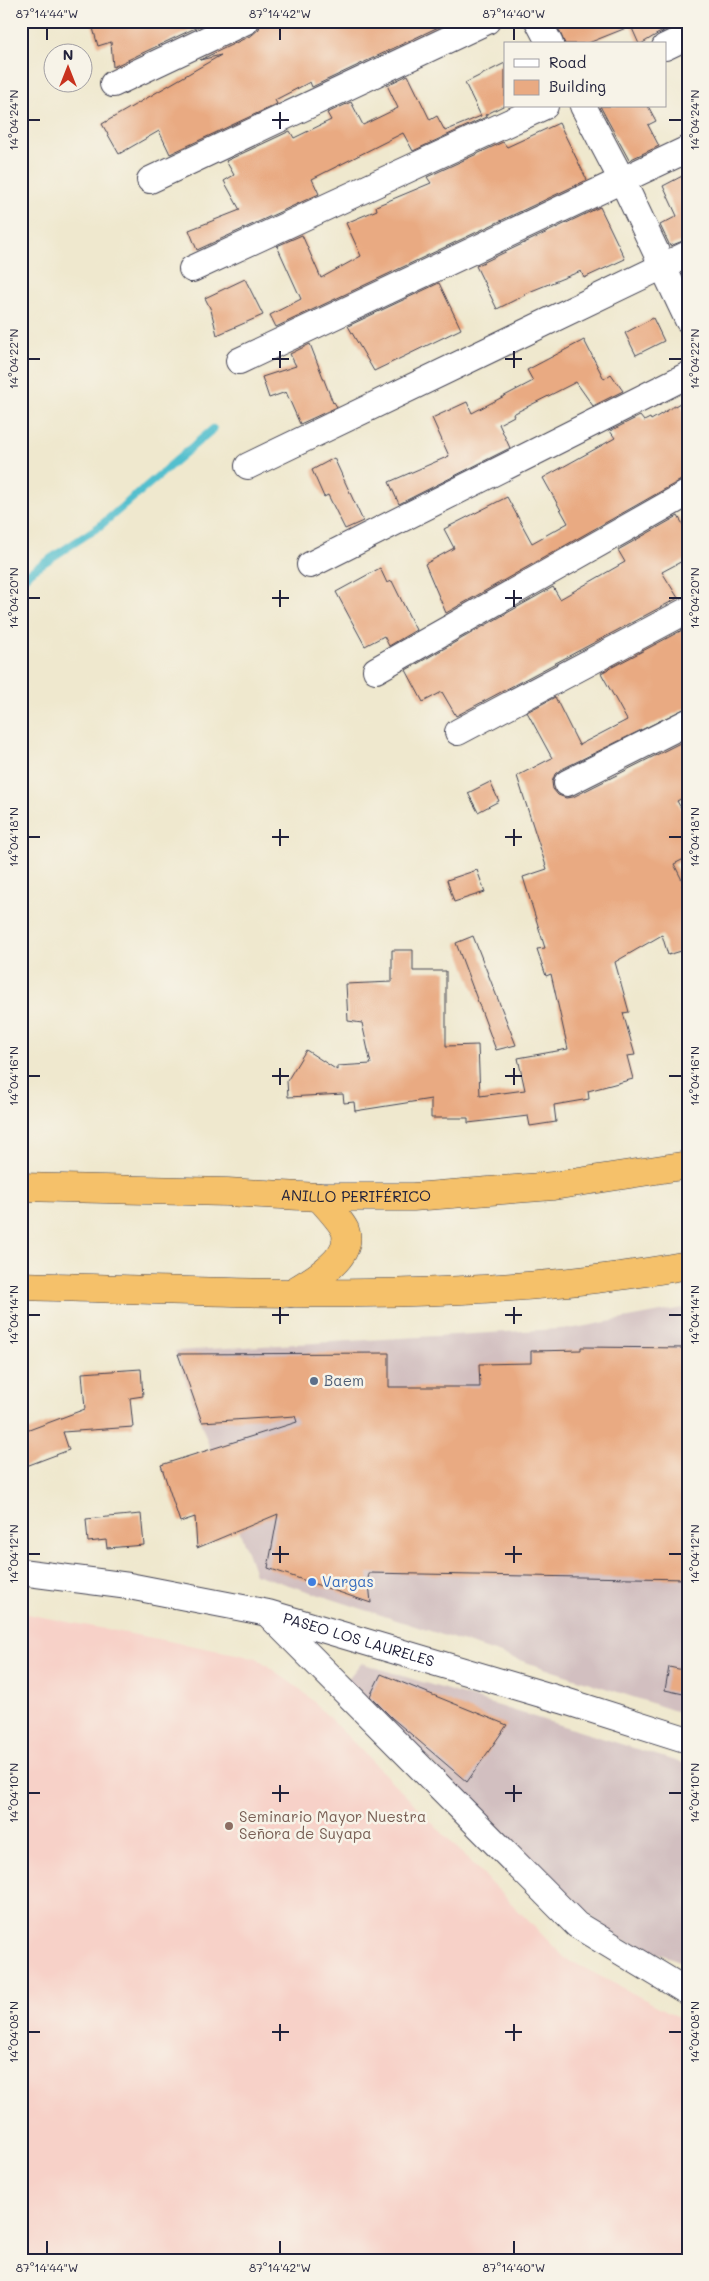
<svg xmlns="http://www.w3.org/2000/svg" width="709" height="2281" font-family="Mali,sans-serif">
<style>
.built{fill:#f7d1c8}
.industrial{fill:#d2bfc0}
.lines{fill:none;stroke-linecap:round;stroke-linejoin:round}
.stream{stroke:#53bfce;stroke-width:8}
.building{fill:#e9aa82}
.minor-casing{stroke:#414051;stroke-width:28}
.highway-casing{stroke:#414051;stroke-width:29}
.minor{stroke:#fff;stroke-width:26}
.highway{stroke:#f5c16b;stroke-width:28}
.ticks{fill:none;stroke:#22223b;stroke-width:2}
.service-dot{fill:#5c6f8a;stroke:#f7f3e8;stroke-width:2}
.shop-dot{fill:#3f7fe0;stroke:#f7f3e8;stroke-width:2}
.education-dot{fill:#8d6e63;stroke:#f7f3e8;stroke-width:2}
.labels{text-anchor:middle;stroke-width:5;stroke-linejoin:round;paint-order:stroke}
.street-label{font-size:15px;fill:#22223b;stroke:#f7f3e8}
.service-label{font-size:15px;fill:#4e5e75;stroke:#f7f3e8;text-anchor:start}
.shop-label{font-size:15px;fill:#366cbe;stroke:#f7f3e8;text-anchor:start}
.education-label{font-size:15px;fill:#785e54;stroke:#f7f3e8;text-anchor:start}
.neatline{fill:none;stroke:#22223b;stroke-width:2}
.ticks-label{font-size:12px;text-anchor:middle;fill:#22223b}
</style>
<rect width="100%" height="100%" fill="#f7f3e8"/>
<filter id="ink" filterUnits="userSpaceOnUse"><feTurbulence type="fractalNoise" baseFrequency=".02" numOctaves="2"/><feDisplacementMap in="SourceGraphic" scale="10" xChannelSelector="R" yChannelSelector="G"/><feConvolveMatrix kernelMatrix="1 2 1 2 8 2 1 2 1" color-interpolation-filters="sRGB"/></filter>
<filter id="wash" filterUnits="userSpaceOnUse"><feTurbulence type="fractalNoise" baseFrequency=".0096" numOctaves="4" result="noise"/><feDisplacementMap in="SourceGraphic" scale="20" xChannelSelector="R" yChannelSelector="G"/><feGaussianBlur stdDeviation="1.12" result="paint"/><feColorMatrix in="noise" values="0 0 0 0 0 0 0 0 0 0 0 0 0 0 0 0 0 1.4 0 .05"/><feComposite in="paint" operator="in"/></filter>
<g filter="url(#wash)">
<rect width="100%" height="100%" fill="#efe8ce"/>
<path class="built" d="M 21,1613 L 257,1658 L 306,1694 L 565,1958 L 688,2022 L 688,2260 L 21,2260 Z"/>
<path class="industrial" d="M 688,1307 L 688,1715 L 255,1574 L 175,1351 L 575,1328 Z
M 361,1663 L 688,1765 L 688,1964 L 612,1936 L 346,1681 Z"/>
<g class="lines">
<path class="stream" d="M 21,581 L 30,572 L 100,526 L 213,429"/>
</g>
<g id="blocks">
<path class="building" d="M 91,21 L 210,21 L 113,67 L 111,42 L 98,46 Z
M 261,21 L 451,21 L 312,87 L 310,82 L 275,100 L 277,104 L 170,154 L 159,131 L 119,154 L 102,124 L 221,55 L 200,60 L 252,35 L 259,29 Z
M 555,21 L 688,21 L 659,33 L 641,44 L 639,44 L 631,26 L 586,44 L 565,44 Z
M 505,63 L 505,105 L 485,115 L 486,117 L 413,151 L 403,133 L 312,179 L 319,194 L 197,250 L 189,230 L 240,210 L 224,181 L 234,175 L 226,161 L 290,131 L 294,138 L 331,120 L 327,113 L 351,102 L 363,125 L 398,108 L 387,85 L 408,75 L 430,120 L 437,116 L 445,131 L 481,116 L 465,83 Z
M 600,106 L 648,106 L 656,121 L 648,125 L 659,146 L 629,160 Z
M 559,123 L 587,180 L 276,327 L 270,315 L 301,299 L 277,246 L 302,235 L 321,278 L 361,256 L 346,223 L 377,210 L 376,206 L 431,183 L 427,177 L 503,142 L 507,147 Z
M 688,173 L 688,239 L 670,246 L 660,225 L 677,216 L 663,186 Z
M 600,207 L 625,259 L 584,278 L 581,271 L 524,294 L 525,295 L 497,309 L 476,266 Z
M 245,279 L 263,315 L 217,335 L 211,310 L 205,298 Z
M 439,283 L 461,329 L 374,371 L 348,326 Z
M 653,318 L 664,341 L 636,355 L 625,333 Z
M 584,340 L 604,379 L 611,374 L 623,391 L 593,406 L 576,382 L 513,414 L 514,416 L 499,424 L 510,448 L 399,504 L 389,482 L 449,456 L 432,418 L 467,402 L 472,413 L 533,381 L 527,370 Z
M 310,344 L 333,403 L 334,402 L 337,407 L 300,424 L 286,392 L 269,398 L 262,377 L 296,366 L 290,354 Z
M 680,403 L 688,417 L 688,478 L 681,480 L 446,613 L 425,564 L 454,548 L 444,529 L 507,497 L 532,543 L 568,523 L 543,478 L 615,438 L 610,431 L 640,416 L 644,421 L 650,418 L 651,420 Z
M 334,458 L 363,521 L 345,529 L 328,495 L 324,497 L 312,470 Z
M 678,516 L 688,533 L 688,558 L 662,572 L 678,598 L 456,716 L 442,692 L 423,702 L 406,670 L 553,587 L 560,599 L 625,562 L 618,550 Z
M 380,568 L 387,583 L 392,581 L 416,630 L 389,646 L 384,636 L 365,646 L 336,592 Z
M 688,627 L 688,707 L 560,770 L 555,774 L 552,782 L 553,789 L 558,795 L 566,798 L 573,797 L 688,739 L 688,795 L 677,801 L 688,820 L 688,857 L 674,864 L 684,884 L 682,885 L 688,901 L 688,949 L 668,955 L 662,935 L 615,962 L 629,1012 L 623,1013 L 635,1055 L 627,1056 L 633,1079 L 588,1091 L 589,1099 L 554,1105 L 556,1122 L 530,1126 L 528,1116 L 468,1123 L 468,1118 L 431,1118 L 431,1099 L 355,1111 L 354,1102 L 344,1103 L 343,1094 L 288,1097 L 287,1081 L 306,1050 L 337,1070 L 337,1066 L 371,1064 L 362,1023 L 348,1021 L 346,984 L 392,982 L 392,950 L 413,950 L 413,971 L 446,971 L 446,1046 L 478,1045 L 480,1096 L 525,1090 L 518,1058 L 568,1049 L 551,974 L 546,976 L 537,949 L 545,948 L 523,877 L 547,869 L 517,776 L 552,758 L 527,712 L 555,697 L 579,745 L 627,720 L 601,673 Z
M 490,782 L 499,801 L 478,812 L 468,793 Z
M 477,870 L 485,892 L 454,902 L 447,880 Z
M 473,936 L 516,1045 L 496,1050 L 456,943 Z
M 581,1347 L 688,1348 L 687,1579 L 368,1573 L 371,1603 L 268,1568 L 278,1514 L 197,1548 L 195,1517 L 180,1522 L 161,1465 L 297,1422 L 295,1416 L 202,1422 L 178,1354 L 389,1353 L 389,1387 L 480,1387 L 479,1364 L 531,1363 L 531,1351 L 581,1350 Z
M 141,1369 L 143,1396 L 130,1398 L 133,1427 L 63,1432 L 69,1450 L 21,1468 L 21,1433 L 85,1409 L 82,1373 Z
M 141,1514 L 144,1545 L 107,1548 L 106,1540 L 88,1542 L 86,1519 Z
M 669,1667 L 688,1671 L 688,1695 L 665,1690 Z
M 381,1674 L 507,1725 L 467,1782 L 392,1718 L 370,1696 Z"/>
</g>
</g>
<g filter="url(#ink)">
<use href="#blocks" fill-opacity="0" stroke="#414051" stroke-width="1"/>
<g class="lines">
<defs>
<g id="minor">
<path d="M 538,21 L 550,44"/>
<path d="M 665,47 L 688,36"/>
<path d="M 113,84 L 246,21"/>
<path d="M 583,106 L 623,182 L 688,320"/>
<path d="M 150,180 L 487,21"/>
<path d="M 192,269 L 545,106"/>
<path d="M 239,361 L 688,149"/>
<path d="M 248,466 L 688,254"/>
<path d="M 310,565 L 688,375"/>
<path d="M 376,670 L 688,493"/>
<path d="M 458,732 L 688,610"/>
<path d="M 567,783 L 688,722"/>
<path id="s1" d="M 21,1572 L 129,1586 L 268,1613 L 565,1701 L 688,1740"/>
<path d="M 270,1616 L 577,1925 L 688,1992"/>
</g>
<g id="highway">
<path id="s2" d="M 21,1187 L 227,1192 L 319,1197 L 413,1197 L 553,1186 L 688,1165"/>
<path d="M 21,1286 C 244,1292 468,1306 688,1265"/>
<path d="M 291,1293 C 310,1282 355,1258 345,1230 C 341,1221 326,1205 319,1197"/>
</g>
</defs>
<use href="#minor" class="minor-casing"/>
<use href="#highway" class="highway-casing"/>
<use href="#minor" class="minor"/>
<use href="#highway" class="highway"/>
</g>
</g>
<path class="ticks" d="M 47,28 L 47,40M 280,28 L 280,40M 514,28 L 514,40M 280,112 L 280,129M 28,120 L 40,120M 272,120 L 289,120M 669,120 L 682,120M 280,351 L 280,368M 514,351 L 514,368M 28,359 L 40,359M 272,359 L 289,359M 505,359 L 522,359M 669,359 L 682,359M 280,590 L 280,607M 514,590 L 514,607M 28,598 L 40,598M 272,598 L 289,598M 505,598 L 522,598M 669,598 L 682,598M 280,829 L 280,846M 514,829 L 514,846M 28,837 L 40,837M 272,837 L 289,837M 505,837 L 522,837M 669,837 L 682,837M 280,1068 L 280,1085M 514,1068 L 514,1085M 28,1076 L 40,1076M 272,1076 L 289,1076M 505,1076 L 522,1076M 669,1076 L 682,1076M 280,1307 L 280,1324M 514,1307 L 514,1324M 28,1315 L 40,1315M 272,1315 L 289,1315M 505,1315 L 522,1315M 669,1315 L 682,1315M 280,1546 L 280,1563M 514,1546 L 514,1563M 28,1554 L 40,1554M 272,1554 L 289,1554M 505,1554 L 522,1554M 669,1554 L 682,1554M 280,1785 L 280,1802M 514,1785 L 514,1802M 28,1793 L 40,1793M 272,1793 L 289,1793M 505,1793 L 522,1793M 669,1793 L 682,1793M 280,2024 L 280,2041M 514,2024 L 514,2041M 28,2032 L 40,2032M 272,2032 L 289,2032M 505,2032 L 522,2032M 669,2032 L 682,2032M 47,2241 L 47,2254M 280,2241 L 280,2254M 514,2241 L 514,2254"/>
<circle class="service-dot" cx="314" cy="1381" r="5"/>
<circle class="shop-dot" cx="312" cy="1582" r="5"/>
<circle class="education-dot" cx="229" cy="1826" r="5"/>
<g class="labels">
<g class="street-label">
<text dy="5" stroke="none"><textPath href="#s2" startOffset="335">ANILLO PERIFÉRICO</textPath></text>
<text dy="5" stroke="none"><textPath href="#s1" startOffset="345">PASEO LOS LAURELES</textPath></text>
</g>
<g class="service-label">
<text x="324" y="1386">Baem</text>
</g>
<g class="shop-label">
<text x="322" y="1587">Vargas</text>
</g>
<g class="education-label">
<text x="239" y="1822">Seminario Mayor Nuestra<tspan x="239" dy="17">Señora de Suyapa</tspan></text>
</g>
</g>
<rect width="709" height="2281" fill="none" stroke="#f7f3e8" stroke-width="55"/>
<rect x="504" y="42" width="162" height="65" fill="#f7f3e8" stroke="#a29fa3"/>
<rect x="514" y="59" width="25" height="8" fill="#ffffff" stroke="#a29fa3"/>
<text x="549" y="68" font-size="15" fill="#22223b">Road</text>
<rect x="514" y="80" width="25" height="15" fill="#e9aa82" stroke="#a29fa3"/>
<text x="549" y="92" font-size="15" fill="#22223b">Building</text>
<g transform="translate(68 68)"><circle r="24" fill="#f7f3e8" stroke="#a29fa3"/>
<path d="M0-4L9 19L0 12L-9 19Z" fill="#c8321e"/>
<text y="-8" font-size="14" font-weight="bold" text-anchor="middle" fill="#22223b">N</text>
</g>
<rect x="28" y="28" width="654" height="2226" class="neatline"/>
<g class="ticks-label">
<text x="47" y="18">87°14'44"W</text>
<text x="280" y="18">87°14'42"W</text>
<text x="514" y="18">87°14'40"W</text>
<text transform="translate(14 120) rotate(-90)" y="4">14°04'24"N</text>
<text transform="translate(695 120) rotate(-90)" y="4">14°04'24"N</text>
<text transform="translate(14 359) rotate(-90)" y="4">14°04'22"N</text>
<text transform="translate(695 359) rotate(-90)" y="4">14°04'22"N</text>
<text transform="translate(14 598) rotate(-90)" y="4">14°04'20"N</text>
<text transform="translate(695 598) rotate(-90)" y="4">14°04'20"N</text>
<text transform="translate(14 837) rotate(-90)" y="4">14°04'18"N</text>
<text transform="translate(695 837) rotate(-90)" y="4">14°04'18"N</text>
<text transform="translate(14 1076) rotate(-90)" y="4">14°04'16"N</text>
<text transform="translate(695 1076) rotate(-90)" y="4">14°04'16"N</text>
<text transform="translate(14 1315) rotate(-90)" y="4">14°04'14"N</text>
<text transform="translate(695 1315) rotate(-90)" y="4">14°04'14"N</text>
<text transform="translate(14 1554) rotate(-90)" y="4">14°04'12"N</text>
<text transform="translate(695 1554) rotate(-90)" y="4">14°04'12"N</text>
<text transform="translate(14 1793) rotate(-90)" y="4">14°04'10"N</text>
<text transform="translate(695 1793) rotate(-90)" y="4">14°04'10"N</text>
<text transform="translate(14 2032) rotate(-90)" y="4">14°04'08"N</text>
<text transform="translate(695 2032) rotate(-90)" y="4">14°04'08"N</text>
<text x="47" y="2272">87°14'44"W</text>
<text x="280" y="2272">87°14'42"W</text>
<text x="514" y="2272">87°14'40"W</text>
</g>
</svg>
